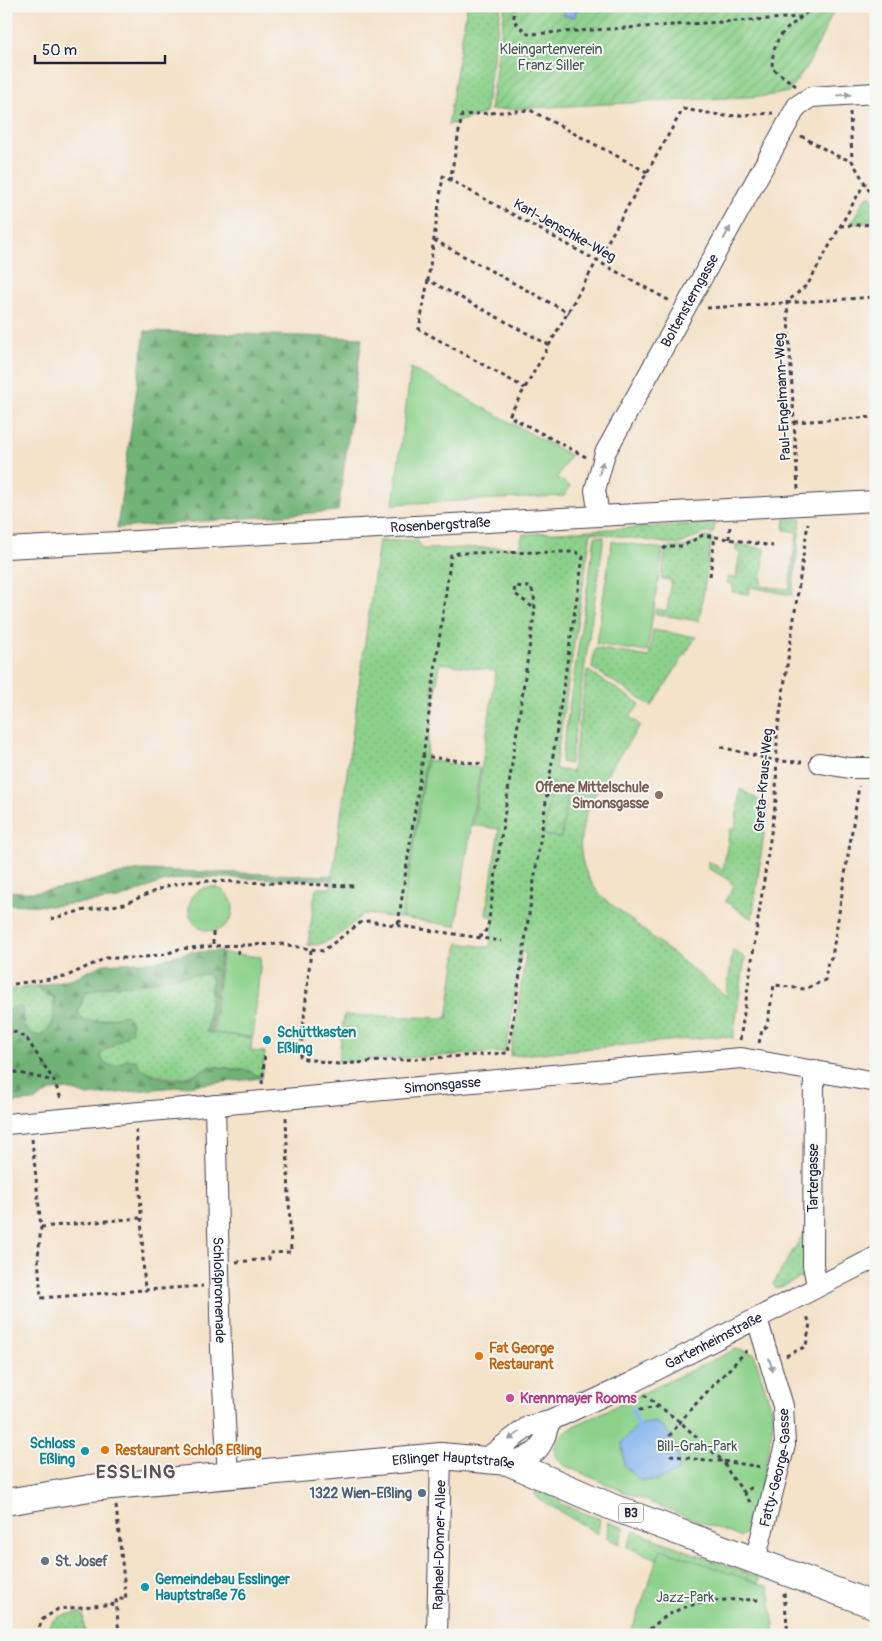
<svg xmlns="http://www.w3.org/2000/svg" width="882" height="1641" font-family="Pangolin,sans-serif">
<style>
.grass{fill:url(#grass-dots);stroke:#577a63}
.forest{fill:url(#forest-firs);stroke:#4a6a59}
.park{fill:#8cd18b;stroke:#577a63}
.garden{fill:url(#garden-furrows);stroke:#577a63}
.water{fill:#83b2ed;stroke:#526a94}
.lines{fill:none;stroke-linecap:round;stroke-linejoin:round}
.stream{stroke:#83b2ed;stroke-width:5}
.minor-casing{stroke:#423f50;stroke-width:22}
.major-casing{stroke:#423f50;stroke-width:28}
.path{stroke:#423f50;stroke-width:3;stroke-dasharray:4 4;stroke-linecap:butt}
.minor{stroke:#fff;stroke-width:20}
.major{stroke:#fff;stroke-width:26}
.oneway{fill:#9c9ca7}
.education-dot{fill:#8d6e63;stroke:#f6f6f2;stroke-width:2}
.culture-dot{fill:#0f9aa8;stroke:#f6f6f2;stroke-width:2}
.food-dot{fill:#e8710a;stroke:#f6f6f2;stroke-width:2}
.hotel-dot{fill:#d1479c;stroke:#f6f6f2;stroke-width:2}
.service-dot{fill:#5c6f8a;stroke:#f6f6f2;stroke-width:2}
.worship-dot{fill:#6b7280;stroke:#f6f6f2;stroke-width:2}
.labels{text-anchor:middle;stroke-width:4;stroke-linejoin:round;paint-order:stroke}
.shield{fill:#f6f6f2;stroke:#626272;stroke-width:1}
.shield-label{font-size:12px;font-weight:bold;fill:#22223b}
.park-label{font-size:14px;fill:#425753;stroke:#f6f6f2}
.street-label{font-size:14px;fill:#22223b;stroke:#f6f6f2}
.education-label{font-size:14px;font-weight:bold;fill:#785e54;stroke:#f6f6f2;text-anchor:end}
.culture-label{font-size:14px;font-weight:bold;fill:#0d838f;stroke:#f6f6f2;text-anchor:start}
.food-label{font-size:14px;font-weight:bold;fill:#c56008;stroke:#f6f6f2;text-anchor:start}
.hotel-label{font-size:14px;font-weight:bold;fill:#b23c85;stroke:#f6f6f2;text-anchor:start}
.service-label{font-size:14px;font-weight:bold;fill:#4e5e75;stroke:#f6f6f2;text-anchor:end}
.worship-label{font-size:14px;font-weight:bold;fill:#5b616d;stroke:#f6f6f2;text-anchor:start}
.district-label{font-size:19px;font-weight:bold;letter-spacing:1px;fill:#5e5256;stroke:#f6f6f2}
</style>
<defs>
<pattern id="grass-dots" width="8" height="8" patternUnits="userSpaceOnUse" patternTransform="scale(1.25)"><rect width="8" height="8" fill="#8cd18b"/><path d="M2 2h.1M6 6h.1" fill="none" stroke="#78b379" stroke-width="1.8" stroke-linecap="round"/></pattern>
<pattern id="forest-firs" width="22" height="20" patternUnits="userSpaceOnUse" patternTransform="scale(1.25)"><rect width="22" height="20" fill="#71b377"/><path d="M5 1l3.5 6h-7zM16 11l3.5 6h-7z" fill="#5c9163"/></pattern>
<pattern id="garden-furrows" width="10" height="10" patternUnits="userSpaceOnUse" patternTransform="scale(1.25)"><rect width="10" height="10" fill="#8cd18b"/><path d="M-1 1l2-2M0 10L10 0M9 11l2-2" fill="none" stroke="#78b379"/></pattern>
</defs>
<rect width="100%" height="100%" fill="#f6f6f2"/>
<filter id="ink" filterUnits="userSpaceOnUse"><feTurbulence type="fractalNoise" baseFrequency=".02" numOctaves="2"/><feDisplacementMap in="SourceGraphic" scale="10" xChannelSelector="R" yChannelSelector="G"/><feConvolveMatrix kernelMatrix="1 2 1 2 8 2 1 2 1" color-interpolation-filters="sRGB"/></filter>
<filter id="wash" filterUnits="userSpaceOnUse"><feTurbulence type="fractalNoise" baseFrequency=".0096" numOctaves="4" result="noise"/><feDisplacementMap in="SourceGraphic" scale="20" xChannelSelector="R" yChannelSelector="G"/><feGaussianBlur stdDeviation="1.12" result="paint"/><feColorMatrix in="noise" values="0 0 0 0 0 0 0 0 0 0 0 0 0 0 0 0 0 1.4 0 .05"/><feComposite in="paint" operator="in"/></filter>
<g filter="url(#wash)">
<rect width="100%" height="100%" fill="#f4e2c9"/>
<path class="grass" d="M 467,6 L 501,6 L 485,113 L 448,125 Z
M 870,195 L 876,204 L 876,222 L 851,224 L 865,198 Z
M 785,519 L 801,519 L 792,595 L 750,587 L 748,594 L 732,592 L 733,584 L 727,583 L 728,577 L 736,578 L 740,552 L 736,551 L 736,544 L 765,549 L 761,586 L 789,589 L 797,532 L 784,530 Z
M 715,523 L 713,533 L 704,533 L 678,545 L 591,532 L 555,769 L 572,772 L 587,670 L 640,704 L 630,717 L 640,725 C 607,777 549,837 602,897 L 726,996 L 733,950 L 745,958 L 733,1038 L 720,1036 L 510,1056 L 526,953 L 521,952 L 506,1052 L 338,1062 L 344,1015 L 447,1018 L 458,943 L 490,947 L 494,917 L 486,915 L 499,829 L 473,825 L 496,671 L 440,663 L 402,918 L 363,914 C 347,928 331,946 308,945 L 316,888 L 331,888 L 379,541 L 417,540 L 423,549 L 519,547 L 523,534 Z
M 706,537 L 712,538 L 699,621 L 656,614 L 656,609 L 667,611 L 671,580 L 661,579 L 666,548 L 685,547 Z
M 653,630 L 696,637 L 652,706 L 592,668 L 595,648 L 649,657 Z
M 740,789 L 768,806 L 752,919 L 725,901 L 734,886 L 729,880 L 708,868 L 708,861 L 723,870 L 730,829 L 735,829 Z
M 209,974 L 212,981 L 207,1032 L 252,1038 L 251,1051 L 265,1052 L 262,1078 L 249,1071 L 210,1066 C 179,1087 156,1077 126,1060 L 116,1066 L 106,1065 L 100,1056 L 104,1050 L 112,1047 L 126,1015 L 97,1021 L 82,1020 L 78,1012 L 85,993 L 109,986 L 132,985 L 179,976 Z
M 38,986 L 43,993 L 54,997 C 53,1018 59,1022 40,1036 L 32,1034 L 23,1026 L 24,1020 L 13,1007 L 6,1011 L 6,990 Z
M 805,1231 L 809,1274 L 776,1289 L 773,1284 Z
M 537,1488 L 555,1496 L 561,1504 L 600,1519 L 598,1534 L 539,1499 L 535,1494 Z
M 608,1522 L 624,1528 L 619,1544 L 607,1538 Z
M 634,1531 L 760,1578 L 755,1591 L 673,1565 L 627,1547 Z
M 80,1613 L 83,1615 L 85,1635 L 47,1635 C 47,1616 66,1614 80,1613 Z"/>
<path class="forest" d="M 145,331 L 362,338 L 338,511 L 117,528 Z
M 143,870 L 333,876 L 332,880 L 189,877 L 162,882 L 119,899 L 51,906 L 6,904 L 6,891 C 15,891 24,893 33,892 C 70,890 106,874 143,870 Z
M 221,951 L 212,1033 L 207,1032 L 212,981 L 209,974 L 179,976 L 132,985 L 109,986 L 85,993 L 78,1012 L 82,1020 L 97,1021 L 126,1015 L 131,1021 L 132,1030 C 124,1041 106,1045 100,1056 L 106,1065 L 116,1066 L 126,1060 L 136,1060 C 142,1074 165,1081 181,1079 C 192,1078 201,1072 210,1066 L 249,1071 L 262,1078 L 87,1096 L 68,1089 L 51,1091 L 34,1101 L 6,1103 L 6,1011 L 13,1007 L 22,1007 L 23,1026 L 32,1034 L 40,1036 C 59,1022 53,1018 54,997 L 43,993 L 38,986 L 74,978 L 104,964 L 157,961 L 190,952 Z"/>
<path class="park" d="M 411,368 L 570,455 L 557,478 L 570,486 L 564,496 L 393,504 Z
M 595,536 L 604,537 L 570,764 L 561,762 Z
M 612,541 L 663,549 L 647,652 L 596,644 Z
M 427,760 L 480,768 L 456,926 L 402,918 Z
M189 909a22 22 0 1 1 44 0a22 22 0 1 1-44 0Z
M 222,953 L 261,957 L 253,1037 L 214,1033 Z
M 736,1349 L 754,1354 L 774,1416 L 765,1470 L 747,1532 L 740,1537 L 634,1496 L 563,1465 C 545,1446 560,1436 576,1425 Z
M 661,1549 L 769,1587 L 775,1635 L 630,1635 Z"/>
<path class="garden" d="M 505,6 L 836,6 L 809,63 L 789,92 L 767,96 L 490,110 Z
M 552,783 L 569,785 L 561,838 L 544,835 Z"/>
<path class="water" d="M 565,6 L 577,6 L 575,17 L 564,16 Z
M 655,1422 C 673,1432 680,1451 678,1472 L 659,1480 L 640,1480 L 624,1465 L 622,1442 L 638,1425 Z"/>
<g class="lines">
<path class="stream" d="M 632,1409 L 638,1425"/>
</g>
</g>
<g filter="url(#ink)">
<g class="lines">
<defs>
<g id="minor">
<path id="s1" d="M 599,516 L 595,490 L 605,453 L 797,106 L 811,97 L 876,93"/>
<path id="s2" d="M 6,548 L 876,501"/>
<path d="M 820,763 L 849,768 L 876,768"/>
<path d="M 814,1070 L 813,1265 L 817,1286"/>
<path id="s3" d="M 215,1105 L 221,1350 L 228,1476"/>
<path id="s4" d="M 6,1124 L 741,1058 L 876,1082"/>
<path id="s5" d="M 484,1460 L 529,1426 L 550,1421 L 631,1383 L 876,1257"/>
<path d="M 508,1462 C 540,1453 540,1453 550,1421"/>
<path id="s6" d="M 755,1560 L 785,1445 L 783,1406 L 757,1319"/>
<path id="s7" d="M 437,1635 L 441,1456"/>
</g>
<g id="major">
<path id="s8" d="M 6,1502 L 90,1488 L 441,1456 L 508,1462 L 612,1507 L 876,1606"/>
</g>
</defs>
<use href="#minor" class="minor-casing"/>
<use href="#major" class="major-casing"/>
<path class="path" d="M 514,6 L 514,21 L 528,34 L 803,17
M 796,86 L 772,68 C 773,28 790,31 813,6
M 850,112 L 852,161 L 876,202
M 801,136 L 837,156 L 852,161
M 450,181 L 462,115 L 530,110 L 647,172
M 840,226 L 876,224
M 434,240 L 569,313
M 428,280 L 419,329 L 525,388
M 707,308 L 876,297
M 549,345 L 428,280 L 443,176 L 670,301
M 794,422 L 876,417
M 586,457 L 509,416 L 683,109 L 726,116 L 773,113
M 798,489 L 787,302 L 808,284 L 864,184 L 876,182
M 729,539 L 730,525
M 663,549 L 667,546 L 683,546 L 703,535 L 773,546
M 710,576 L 715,536
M 721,747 L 777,761 L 802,762
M 51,919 L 80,911 L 124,904 L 167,886 L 185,882 L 212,881 L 354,886
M 398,923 L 404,918
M 398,924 L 423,756 L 482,764
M 213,932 L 213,946
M 479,936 L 483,936 L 488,926 L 535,609 L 534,596 L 531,587 L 515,586 L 514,593 L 535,609
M 311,950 L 300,1058 L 338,1064 L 508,1053 L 583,557 L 576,552 L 567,552 L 458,553 L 451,555 L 423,756
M 238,954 L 238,946
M 6,985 L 65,977 L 106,958 L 138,958 L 166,954 L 179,949 L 213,946 L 281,944 L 323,951 L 360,923 L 368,921 L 501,941
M 6,1027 L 27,1039 L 54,1081 L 62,1101
M 740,1040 L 776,800 L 777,734 L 808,523
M 759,1043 L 762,1030 L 767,1026 L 774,985 L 805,989 L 825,980 L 828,961 L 832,957 L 859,786
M 6,1070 L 54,1081
M 262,1084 L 265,1052
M 136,1130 C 141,1183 141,1236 145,1290 L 203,1286
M 32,1139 L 41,1227 L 38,1257 L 41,1298 L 145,1290
M 41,1227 L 140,1218
M 236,1262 L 269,1259 L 269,1253 L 291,1252 L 286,1117
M 747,1350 C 720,1380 688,1408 666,1441 L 671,1455 L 706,1461 L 723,1461 L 731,1476 L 744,1492 L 751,1488 L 755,1489
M 786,1356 L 806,1346 L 810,1323 L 807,1317
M 644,1395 L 679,1421 L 723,1461 L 761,1467
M 639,1410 L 658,1407
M 744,1492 L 751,1504
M 116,1506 L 126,1599 L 116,1599 L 119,1635
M 784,1593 L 788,1635
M 36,1635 L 43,1619 L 58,1609 L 116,1604
M 644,1635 C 678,1599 713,1599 760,1600"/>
<use href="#minor" class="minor"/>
<use href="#major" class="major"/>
</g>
<defs><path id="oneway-solid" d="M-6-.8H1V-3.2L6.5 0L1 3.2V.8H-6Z" transform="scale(1.25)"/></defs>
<g class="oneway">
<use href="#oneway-solid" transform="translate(844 95) rotate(-3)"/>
<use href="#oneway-solid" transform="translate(727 233) rotate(-61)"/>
<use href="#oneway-solid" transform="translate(601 468) rotate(-74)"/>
<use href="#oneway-solid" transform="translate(771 1365) rotate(73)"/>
<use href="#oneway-solid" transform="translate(514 1436) rotate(144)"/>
</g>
</g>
<circle class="education-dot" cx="659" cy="795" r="5"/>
<g class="culture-dot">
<circle cx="267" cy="1040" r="5"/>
<circle cx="85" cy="1451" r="5"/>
<circle cx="145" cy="1587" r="5"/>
</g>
<g class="food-dot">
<circle cx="479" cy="1356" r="5"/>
<circle cx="105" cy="1450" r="5"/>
</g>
<circle class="hotel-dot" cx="510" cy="1398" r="5"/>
<circle class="service-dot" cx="422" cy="1493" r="5"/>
<circle class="worship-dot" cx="45" cy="1561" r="5"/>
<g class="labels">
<rect class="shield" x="618.5" y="1503.5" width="25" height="19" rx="4"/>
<g class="shield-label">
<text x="631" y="1517">B3</text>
</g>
<g class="park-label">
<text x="551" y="54">Kleingartenverein<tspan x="551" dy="16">Franz Siller</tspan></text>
<text x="697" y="1451">Bill-Grah-Park</text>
<text x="685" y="1602">Jazz-Park</text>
</g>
<g class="street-label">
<text transform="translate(565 230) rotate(29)" y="5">Karl-Jenschke-Weg</text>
<text dy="5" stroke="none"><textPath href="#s1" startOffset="239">Boltensterngasse</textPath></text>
<text transform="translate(782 397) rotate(-93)" y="5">Paul-Engelmann-Weg</text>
<text dy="5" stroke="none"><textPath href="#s2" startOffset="435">Rosenbergstraße</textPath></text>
<text transform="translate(763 780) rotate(-85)" y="5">Greta-Kraus-Weg</text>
<text dy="5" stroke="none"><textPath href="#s4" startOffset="438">Simonsgasse</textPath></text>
<text transform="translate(813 1178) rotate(-90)" y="5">Tartergasse</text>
<text dy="5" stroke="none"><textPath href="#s3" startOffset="185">Schloßpromenade</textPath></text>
<text dy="5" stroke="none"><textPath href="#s5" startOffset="260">Gartenheimstraße</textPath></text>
<text dy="5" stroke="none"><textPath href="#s8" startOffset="450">Eßlinger Hauptstraße</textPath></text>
<text dy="5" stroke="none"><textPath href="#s6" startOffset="95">Fatty-George-Gasse</textPath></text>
<text dy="5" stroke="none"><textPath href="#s7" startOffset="90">Raphael-Donner-Allee</textPath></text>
</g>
<g class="education-label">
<text x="649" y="792">Offene Mittelschule<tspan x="649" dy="16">Simonsgasse</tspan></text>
</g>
<g class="culture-label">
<text x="277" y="1037">Schüttkasten<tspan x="277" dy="16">Eßling</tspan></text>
<text x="75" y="1448" text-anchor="end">Schloss<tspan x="75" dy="16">Eßling</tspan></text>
<text x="155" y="1584">Gemeindebau Esslinger<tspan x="155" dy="16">Hauptstraße 76</tspan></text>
</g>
<g class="food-label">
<text x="489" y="1353">Fat George<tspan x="489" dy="16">Restaurant</tspan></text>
<text x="115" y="1455">Restaurant Schloß Eßling</text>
</g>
<g class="hotel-label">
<text x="520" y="1403">Krennmayer Rooms</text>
</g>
<g class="service-label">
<text x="412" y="1498">1322 Wien-Eßling</text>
</g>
<g class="worship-label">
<text x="55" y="1566">St. Josef</text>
</g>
<g class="district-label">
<text x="136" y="1478">ESSLING</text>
</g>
</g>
<rect width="882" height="1641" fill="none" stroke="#f6f6f2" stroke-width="25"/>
<path d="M35 55v8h130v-8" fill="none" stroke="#22223b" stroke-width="2.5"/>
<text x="42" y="55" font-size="15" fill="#22223b" stroke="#f6f6f2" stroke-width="4" paint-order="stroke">50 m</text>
</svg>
